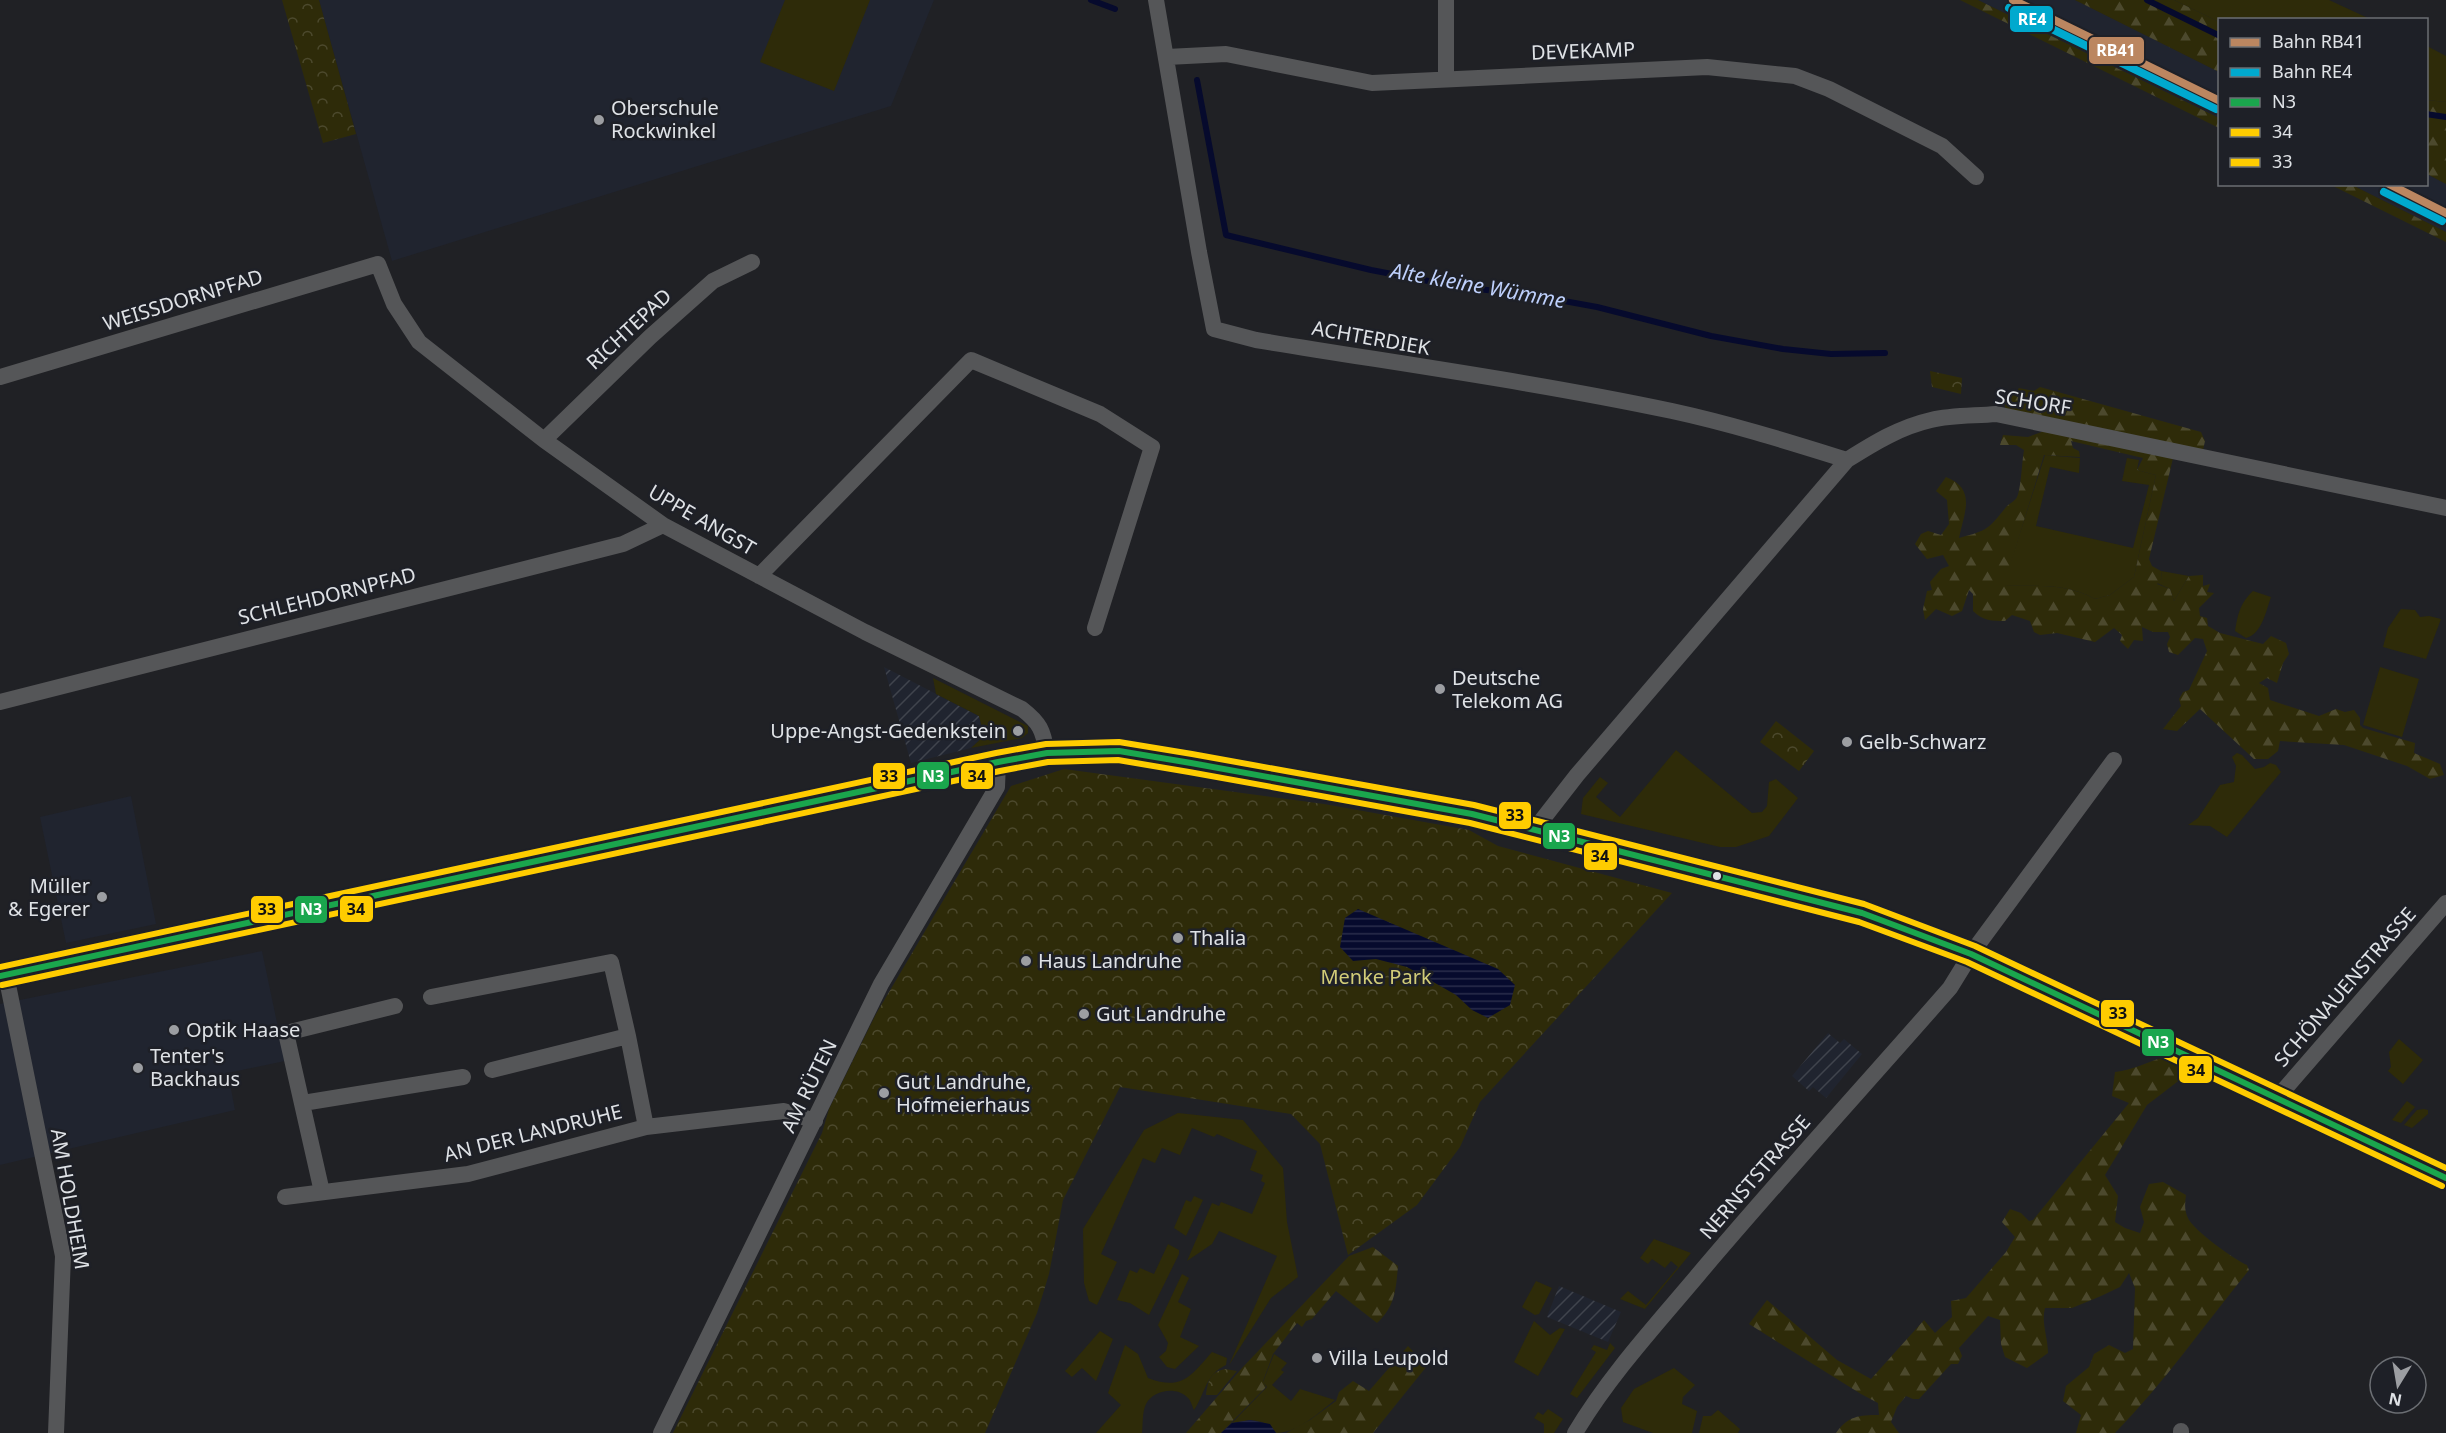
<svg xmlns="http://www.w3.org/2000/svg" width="2446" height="1433" font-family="'Noto Sans',sans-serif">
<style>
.built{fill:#20242f}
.industrial{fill:url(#industrial-furrows)}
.green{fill:#2e2b09}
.forest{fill:url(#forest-firs);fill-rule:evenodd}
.park{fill:url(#park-crowns)}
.water{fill:url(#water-rules)}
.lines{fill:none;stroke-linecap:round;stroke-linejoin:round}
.stream{stroke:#060a2d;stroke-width:6}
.minor{stroke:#555658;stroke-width:16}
.secondary{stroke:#555658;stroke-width:22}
.bus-1-casing{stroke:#1e2027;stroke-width:10}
.bus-2-casing{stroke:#1e2027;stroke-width:10}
.bus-3-casing{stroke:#1e2027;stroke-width:10}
.bus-1{stroke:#1aa64d;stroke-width:6}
.bus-2{stroke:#fc0;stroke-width:6}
.bus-3{stroke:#fc0;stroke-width:6}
.rail-1-casing{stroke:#1e2027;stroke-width:12}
.rail-2-casing{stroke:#1e2027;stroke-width:12}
.rail-1{stroke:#bb8660;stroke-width:8}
.rail-2{stroke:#00a9ce;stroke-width:8}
.poi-dot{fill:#9c9ea2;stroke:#1e2027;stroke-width:2}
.bus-dot{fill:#dfe2e6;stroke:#1e2027;stroke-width:2}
.labels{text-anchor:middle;stroke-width:5;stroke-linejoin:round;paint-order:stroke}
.street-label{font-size:20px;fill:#dfe2e6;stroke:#1e2027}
.poi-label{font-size:20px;fill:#dfe2e6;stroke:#1e2027;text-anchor:start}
.park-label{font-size:20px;fill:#d2cc78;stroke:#1e2027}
.water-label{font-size:21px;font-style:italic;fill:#bed0fc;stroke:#1e2027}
.line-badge{stroke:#1e2027;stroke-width:2}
.badge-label{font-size:16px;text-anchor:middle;font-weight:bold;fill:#fff}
.pale-badge-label{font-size:16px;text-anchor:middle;font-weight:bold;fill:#111}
</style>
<defs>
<pattern id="industrial-furrows" width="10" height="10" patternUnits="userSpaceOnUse" patternTransform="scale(1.5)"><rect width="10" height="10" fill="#20242f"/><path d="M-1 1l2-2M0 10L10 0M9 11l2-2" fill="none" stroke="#40444d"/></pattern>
<pattern id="forest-firs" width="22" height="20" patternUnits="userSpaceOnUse" patternTransform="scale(1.5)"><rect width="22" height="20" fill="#2e2b09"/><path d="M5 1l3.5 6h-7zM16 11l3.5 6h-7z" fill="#4c492d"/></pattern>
<pattern id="park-crowns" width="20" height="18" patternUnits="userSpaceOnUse" patternTransform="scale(1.5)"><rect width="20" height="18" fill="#2e2b09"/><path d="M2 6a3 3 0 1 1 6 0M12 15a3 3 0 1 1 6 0" fill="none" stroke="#4c492d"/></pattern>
<pattern id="water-rules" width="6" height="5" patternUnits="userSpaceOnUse" patternTransform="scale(1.5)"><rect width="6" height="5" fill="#060a2d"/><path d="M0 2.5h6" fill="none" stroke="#2a2d4b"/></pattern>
</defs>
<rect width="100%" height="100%" fill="#202125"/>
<path class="built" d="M 319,0 L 934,0 L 891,106 L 392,261 Z
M 1978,0 L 2075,0 L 2219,72 L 2219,118 Z
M 2427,174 L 2446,184 L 2446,232 L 2352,185 L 2426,184 Z
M 131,796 L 156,924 L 66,943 L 40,817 Z
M 262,951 L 285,1061 L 228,1073 L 235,1110 L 0,1165 L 0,1004 Z"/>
<path class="industrial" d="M 884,667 L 979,716 L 984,736 L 971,748 L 911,763 Z
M 1828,1033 L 1840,1043 L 1844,1039 L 1862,1054 L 1826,1098 L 1813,1087 L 1809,1091 L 1792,1076 Z
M 1559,1286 L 1621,1312 L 1608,1342 L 1547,1317 Z"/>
<path class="green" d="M 785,0 L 870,0 L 834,91 L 760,62 Z
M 2174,0 L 2329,0 L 2370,19 L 2220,20 L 2219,22 Z
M 2427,46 L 2446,56 L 2446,102 L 2427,100 Z
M 2045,455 L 2080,458 L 2079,473 L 2050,467 L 2036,526 L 2133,548 L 2149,485 L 2122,481 L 2127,458 L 2139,460 L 2137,470 L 2156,475 L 2134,577 L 2110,595 L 2095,599 C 2067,583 2034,586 2003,586 Z
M 2161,571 L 2189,576 L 2174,601 L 2170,589 L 2157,583 L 2162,578 Z
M 2253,591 L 2271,597 C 2266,611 2262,634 2246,638 L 2235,631 C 2238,614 2240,603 2253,591 Z
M 2401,609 L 2415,610 L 2420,617 L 2429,616 L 2441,619 L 2426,659 L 2383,647 L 2388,628 Z
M 2380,667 L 2419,679 L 2402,737 L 2363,725 Z
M 933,678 L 1028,726 L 1028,733 L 1022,738 L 971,748 L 984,736 L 979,716 L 936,694 Z
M 1676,750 L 1752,813 L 1762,812 L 1767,806 L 1769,782 L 1776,779 L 1798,798 L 1769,836 L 1736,847 L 1720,847 L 1581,814 L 1583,798 L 1600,777 L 1608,783 L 1596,797 L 1620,817 Z
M 2237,753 L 2242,755 L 2255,769 L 2264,767 L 2270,763 L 2276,765 L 2281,772 L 2227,837 L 2210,826 L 2188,825 L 2198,818 L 2220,785 L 2234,782 L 2236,766 L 2232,757 Z
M 2399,1039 L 2423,1060 L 2403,1084 L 2388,1071 L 2391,1067 L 2389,1052 Z
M 2407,1101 L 2415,1107 L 2401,1123 L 2392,1120 Z
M 2424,1109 L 2428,1110 L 2428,1114 L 2412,1128 L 2404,1125 L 2417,1110 Z
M 1178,1113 L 1243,1120 L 1283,1168 L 1287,1222 L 1298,1277 L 1271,1298 L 1229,1365 L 1277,1256 L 1219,1231 L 1212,1244 L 1187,1261 L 1212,1203 L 1219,1206 L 1221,1202 L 1252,1214 L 1265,1183 L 1261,1181 L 1263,1175 L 1250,1170 L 1257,1151 L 1217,1134 L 1214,1137 L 1192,1128 L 1180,1155 L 1162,1148 L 1155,1163 L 1143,1158 L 1101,1254 L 1117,1262 L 1097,1305 L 1089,1301 L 1084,1283 L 1083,1229 L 1144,1130 Z
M 1194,1196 L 1203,1200 L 1186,1236 L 1174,1228 L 1186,1200 L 1191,1202 Z
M 1654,1239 L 1691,1253 L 1645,1309 L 1620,1299 L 1628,1291 L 1646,1305 L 1678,1267 L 1671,1261 L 1665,1268 L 1652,1259 L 1648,1264 L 1640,1258 Z
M 1168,1244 L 1179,1250 L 1179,1254 L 1149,1315 L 1130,1303 L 1117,1300 L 1130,1270 L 1137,1273 L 1140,1268 L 1154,1274 Z
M 1182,1274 L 1189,1278 L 1178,1302 L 1191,1309 L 1180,1337 L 1199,1346 L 1175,1369 L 1167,1367 L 1159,1357 L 1166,1351 L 1168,1343 L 1158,1325 Z
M 1536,1281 L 1552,1288 L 1539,1314 L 1535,1315 L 1522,1307 Z
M 1534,1321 L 1550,1335 L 1560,1328 L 1565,1329 L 1538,1376 L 1514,1362 Z
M 1100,1331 L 1113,1339 L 1096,1381 L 1082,1368 L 1072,1377 L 1065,1371 Z
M 1610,1343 L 1615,1348 L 1577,1398 L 1570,1394 L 1596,1352 L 1591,1349 L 1594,1345 L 1607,1350 Z
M 1125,1345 L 1138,1354 L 1148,1378 C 1182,1391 1191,1376 1212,1352 L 1227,1358 L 1226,1365 C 1205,1375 1206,1392 1194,1410 C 1192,1406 1191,1400 1187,1397 C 1176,1386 1153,1390 1146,1404 C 1142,1412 1143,1425 1142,1433 L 1096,1433 L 1121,1405 L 1108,1393 Z
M 1274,1354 L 1287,1363 L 1281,1370 L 1284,1372 L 1272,1385 L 1291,1401 L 1300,1389 L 1335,1400 C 1318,1413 1298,1433 1276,1433 C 1264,1417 1250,1420 1232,1423 L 1267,1387 L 1263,1382 Z
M 1674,1368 L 1695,1385 L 1683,1397 L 1682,1404 L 1697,1411 L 1692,1433 L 1653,1433 L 1623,1422 L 1621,1408 L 1634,1389 Z
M 1548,1409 L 1563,1419 L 1554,1433 L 1544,1433 L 1544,1424 L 1534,1418 L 1538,1412 L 1543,1415 Z
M 1718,1410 L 1740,1429 L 1738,1433 L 1699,1433 L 1703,1416 L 1711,1416 Z"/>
<path class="forest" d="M 1960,0 L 1978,0 L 2219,118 L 2219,128 Z
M 2075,0 L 2174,0 L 2219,22 L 2219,72 Z
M 2426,100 L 2446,102 L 2446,184 L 2427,174 Z
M 2331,185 L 2352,185 L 2446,232 L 2446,242 Z
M 2040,387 L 2201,432 L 2205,441 L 2203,450 L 2007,414 L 2004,403 L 2010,395 L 2014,395 L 2019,388 L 2034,391 Z
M 2047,430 L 2174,454 L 2149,559 L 2152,566 L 2161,571 L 2162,578 L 2157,584 L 2170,589 L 2174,601 L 2189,576 L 2203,575 L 2203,586 L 2210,584 L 2207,592 L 2214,593 L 2199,608 L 2200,616 L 2207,618 L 2208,626 L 2220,633 L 2263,644 L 2271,636 L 2286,643 L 2289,654 L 2283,663 L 2277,683 L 2267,678 L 2259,683 L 2268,688 L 2270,700 L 2319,716 L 2336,709 L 2345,712 L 2354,710 L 2360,718 L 2360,725 L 2363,728 L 2415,743 L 2414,753 L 2440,764 L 2444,775 L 2430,779 L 2407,766 L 2344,745 L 2280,741 L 2278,751 L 2268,759 L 2254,759 L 2200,709 L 2177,731 L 2163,729 L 2181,706 L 2179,699 L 2183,692 L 2189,690 L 2207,651 L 2203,639 L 2195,638 L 2178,655 L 2169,652 L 2167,644 L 2170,637 L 2168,632 L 2153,632 L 2142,627 L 2143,641 L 2134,640 L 2128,649 L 2120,641 L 2122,635 L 2114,628 L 2095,642 L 2057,633 L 2040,635 L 2034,632 L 2030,621 L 2012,615 L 2005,621 C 1992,621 1983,621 1973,611 L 1973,594 L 1969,590 L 1962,611 L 1952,616 L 1936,609 L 1925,620 L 1923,609 L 1927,591 L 1932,590 L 1930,582 L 1941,569 L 1949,566 L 1943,555 L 1927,559 L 1915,544 L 1921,534 L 1928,531 L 1941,535 L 1949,524 L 1947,500 L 1936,491 L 1946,477 C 1977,489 1964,513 1959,538 C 1989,530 1988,529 2007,506 C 2010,503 2015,501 2017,497 C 2021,490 2022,461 2024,450 L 2016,445 L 2000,445 L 2003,435 L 2028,437 ZM 2071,441 L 2143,458 L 2137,470 L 2156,475 L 2134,577 L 2110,595 L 2095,599 C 2067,583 2035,586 2004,586 L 2044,455 L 2080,457 L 2079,451 L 2073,448 Z
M 2164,1057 L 2178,1063 L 2181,1079 L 2147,1105 L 2105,1175 L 2118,1196 L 2115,1222 L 2125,1228 L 2140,1233 L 2144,1222 L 2140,1207 L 2149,1184 L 2163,1182 L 2186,1195 C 2185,1203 2184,1210 2188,1218 C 2192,1229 2236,1261 2247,1265 L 2249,1270 C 2205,1324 2164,1383 2115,1433 L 2076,1433 L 2081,1415 L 2063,1401 L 2066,1386 L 2089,1367 L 2094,1354 L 2109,1345 L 2125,1353 L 2133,1349 L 2135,1288 L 2129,1273 L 2120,1287 L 2101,1296 L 2072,1308 L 2045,1308 C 2041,1323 2048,1337 2048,1353 L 2027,1368 L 2005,1357 L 2001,1344 L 2000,1320 L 1988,1316 L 1959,1348 L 1962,1356 L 1958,1364 L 1951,1364 L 1919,1399 L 1913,1399 L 1906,1396 L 1897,1407 L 1891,1422 L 1899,1433 L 1836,1433 C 1848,1416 1859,1415 1879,1415 L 1878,1403 L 1861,1394 L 1749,1324 L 1767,1300 L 1837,1360 L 1871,1379 L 1924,1320 L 1935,1333 L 1952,1317 L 1951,1301 L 1966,1298 L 2006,1252 L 2015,1237 L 2002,1222 L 2010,1209 L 2021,1213 L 2029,1221 L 2033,1220 L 2129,1103 L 2112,1096 L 2115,1072 C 2133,1070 2147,1062 2164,1057 Z
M 1373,1247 L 1398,1266 C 1396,1289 1395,1307 1377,1323 L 1336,1291 L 1312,1319 L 1306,1321 L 1302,1327 L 1297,1323 L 1273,1354 L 1263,1381 L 1266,1387 L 1221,1433 L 1186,1433 L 1242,1368 L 1349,1256 Z
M 1408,1346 L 1427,1366 L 1373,1433 L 1286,1433 L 1310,1420 L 1336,1401 L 1339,1392 L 1353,1381 L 1369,1391 Z"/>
<path class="park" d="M 282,0 L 319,0 L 356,134 L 323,143 Z
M 1930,371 L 1962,378 L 1961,394 L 1932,387 Z
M 1776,721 L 1814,751 L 1799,771 L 1760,742 Z
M 1064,769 L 1324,804 L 1469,830 L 1498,846 L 1672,893 L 1480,1102 L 1460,1147 L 1417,1205 L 1348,1255 L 1320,1144 L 1291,1114 L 1120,1087 L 1063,1200 L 1049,1274 L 1037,1313 L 985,1433 L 673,1433 L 822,1133 L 829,1109 L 876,1014 L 1011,786 Z
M 1225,1369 L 1237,1371 L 1217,1395 L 1206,1395 C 1208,1381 1210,1372 1225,1369 Z"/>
<path class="water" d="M 1358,909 L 1498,969 L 1515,985 L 1510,1005 L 1488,1018 L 1472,1010 L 1456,995 L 1407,967 L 1376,959 L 1353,961 L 1340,947 L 1345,918 Z
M 1250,1420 L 1270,1424 L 1276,1433 L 1221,1433 L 1232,1423 Z"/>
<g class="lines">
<path class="stream" d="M 1091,0 L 1115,9
M 2147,0 L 2220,36
M 1197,80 L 1226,235 L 1371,270 L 1465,288 L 1520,293 L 1597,307 L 1711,336 L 1783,349 L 1831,354 L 1885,353
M 2426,114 L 2446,117"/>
<path class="minor" d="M 1156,0 L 1199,252 L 1214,329 L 1256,340 C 1395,363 1535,382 1672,411 C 1732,424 1789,442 1847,460
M 1167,57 L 1226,54 L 1372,83 L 1707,67 L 1795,76 L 1829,89 L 1942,146 L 1976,177
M 1446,78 L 1446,0
M 0,377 L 378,264 L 394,304 L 419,342 L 544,440 L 663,525 L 865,632 L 1022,709 C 1040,723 1043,730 1047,753
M 544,440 L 650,337 L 713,281 L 752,262
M 759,576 L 971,360 L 1100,414 L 1152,447 L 1095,628
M 0,702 L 623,544 L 663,525
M 1535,829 L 1577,775 L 1847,460 C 1874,443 1900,427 1931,420 C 1952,415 1975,416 1996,414 L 2446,508
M 6,975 L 63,1256 L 56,1433
M 431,997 L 611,962 L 628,1036
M 492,1070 L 628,1036 L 646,1127
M 2276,1099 L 2446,903
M 303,1103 L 463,1077
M 322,1192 L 286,1033 L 395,1006
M 285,1197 L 468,1174 L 646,1127 L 784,1111 L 815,1121
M 2181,1431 L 2181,1433
M 661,1433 L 881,984 L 997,787 L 998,762
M 1575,1433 C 1609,1376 1655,1326 1698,1275 C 1780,1178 1866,1084 1950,988 L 1971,954 L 2114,760"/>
<path class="secondary" d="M 0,976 L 998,762 L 1047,753 L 1119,751 L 1191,763 L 1472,814 L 1862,913 L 1971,954 L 2446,1178"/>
<defs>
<path id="bus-1" d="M 0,976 L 998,762 L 1047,753 L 1119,751 L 1191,763 L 1472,814 L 1862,913 L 1971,954 L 2446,1178"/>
<path id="bus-2" d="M 2,985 L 1000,771 L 1048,762 L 1118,760 L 1189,772 L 1470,823 L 1859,922 L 1967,962 L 2442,1186"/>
<path id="bus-3" d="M 0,967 L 996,753 L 1046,744 L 1119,742 L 1192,754 L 1474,805 L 1864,904 L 1975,946 L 2446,1168"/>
</defs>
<use href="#bus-1" class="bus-1-casing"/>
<use href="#bus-2" class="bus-2-casing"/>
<use href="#bus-3" class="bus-3-casing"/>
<use href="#bus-1" class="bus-1"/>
<use href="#bus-2" class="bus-2"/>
<use href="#bus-3" class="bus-3"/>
<defs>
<path id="rail-1" d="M 2013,0 L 2220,101
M 2389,184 L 2446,213"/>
<path id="rail-2" d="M 2009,8 L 2216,109
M 2384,192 L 2442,221"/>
</defs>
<use href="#rail-1" class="rail-1-casing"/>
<use href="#rail-2" class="rail-2-casing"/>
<use href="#rail-1" class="rail-1"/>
<use href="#rail-2" class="rail-2"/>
</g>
<g class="poi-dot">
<circle cx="599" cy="120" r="6"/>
<circle cx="1440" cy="689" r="6"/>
<circle cx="1018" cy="731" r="6"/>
<circle cx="1847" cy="742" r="6"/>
<circle cx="102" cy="897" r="6"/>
<circle cx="1178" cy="938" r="6"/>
<circle cx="1026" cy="961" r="6"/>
<circle cx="1084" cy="1014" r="6"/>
<circle cx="174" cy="1030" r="6"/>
<circle cx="138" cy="1068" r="6"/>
<circle cx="884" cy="1093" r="6"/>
<circle cx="1317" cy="1358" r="6"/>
</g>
<circle class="bus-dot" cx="1717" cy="876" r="5"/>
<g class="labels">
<g class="street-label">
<text transform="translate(1583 51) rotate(-2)" y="7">DEVEKAMP</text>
<text transform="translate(183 300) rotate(-17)" y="7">WEISSDORNPFAD</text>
<text transform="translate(629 329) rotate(-43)" y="7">RICHTEPAD</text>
<text transform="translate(1371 338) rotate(10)" y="7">ACHTERDIEK</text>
<text transform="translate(2033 402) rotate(9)" y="7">SCHORF</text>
<text transform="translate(702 520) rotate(30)" y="7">UPPE ANGST</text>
<text transform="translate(327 596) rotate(-14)" y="7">SCHLEHDORNPFAD</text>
<text transform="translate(2345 987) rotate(-49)" y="7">SCHÖNAUENSTRASSE</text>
<text transform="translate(809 1086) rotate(-64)" y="7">AM RÜTEN</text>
<text transform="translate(533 1133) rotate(-14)" y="7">AN DER LANDRUHE</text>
<text transform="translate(1755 1177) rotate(-49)" y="7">NERNSTSTRASSE</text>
<text transform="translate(70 1199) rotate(80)" y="7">AM HOLDHEIM</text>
</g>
<g class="poi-label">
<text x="611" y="115">Oberschule<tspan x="611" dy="23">Rockwinkel</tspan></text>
<text x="1452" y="685">Deutsche<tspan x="1452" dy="23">Telekom AG</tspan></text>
<text x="1006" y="738" text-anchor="end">Uppe-Angst-Gedenkstein</text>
<text x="1859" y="749">Gelb-Schwarz</text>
<text x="90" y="893" text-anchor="end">Müller<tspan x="90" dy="23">&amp; Egerer</tspan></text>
<text x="1190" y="945">Thalia</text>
<text x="1038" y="968">Haus Landruhe</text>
<text x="1096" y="1021">Gut Landruhe</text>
<text x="186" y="1037">Optik Haase</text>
<text x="150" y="1063">Tenter's<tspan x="150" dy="23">Backhaus</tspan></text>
<text x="896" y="1089">Gut Landruhe,<tspan x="896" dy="23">Hofmeierhaus</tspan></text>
<text x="1329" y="1365">Villa Leupold</text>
</g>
<g class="park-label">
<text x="1376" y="984">Menke Park</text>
</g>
<g class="water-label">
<text transform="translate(1478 286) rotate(10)" y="7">Alte kleine Wümme</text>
</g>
</g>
<g class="line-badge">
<rect x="2009" y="5" width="45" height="28" rx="6" fill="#00a9ce"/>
<rect x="2088" y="36" width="57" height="29" rx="6" fill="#bb8660"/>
<rect x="916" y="761" width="34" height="29" rx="6" fill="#1aa64d"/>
<rect x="960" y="762" width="34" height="28" rx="6" fill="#fc0"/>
<rect x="872" y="762" width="34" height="28" rx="6" fill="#fc0"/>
<rect x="1498" y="801" width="34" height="29" rx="6" fill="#fc0"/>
<rect x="1542" y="822" width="34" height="28" rx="6" fill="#1aa64d"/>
<rect x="1583" y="842" width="35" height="29" rx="6" fill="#fc0"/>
<rect x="339" y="895" width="35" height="28" rx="6" fill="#fc0"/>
<rect x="294" y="895" width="34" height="29" rx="6" fill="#1aa64d"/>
<rect x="250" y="895" width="34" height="29" rx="6" fill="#fc0"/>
<rect x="2100" y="999" width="35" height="29" rx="6" fill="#fc0"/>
<rect x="2141" y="1028" width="34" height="29" rx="6" fill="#1aa64d"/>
<rect x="2178" y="1055" width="35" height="29" rx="6" fill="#fc0"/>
</g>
<g class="badge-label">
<text x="2032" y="25">RE4</text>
<text x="2116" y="56">RB41</text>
<text x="933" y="782">N3</text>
<text x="1559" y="842">N3</text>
<text x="311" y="915">N3</text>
<text x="2158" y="1048">N3</text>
</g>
<g class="pale-badge-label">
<text x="977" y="782">34</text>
<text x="889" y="782">33</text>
<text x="1515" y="821">33</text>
<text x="1600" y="862">34</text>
<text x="356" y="915">34</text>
<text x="267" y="915">33</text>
<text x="2118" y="1019">33</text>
<text x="2196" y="1076">34</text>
</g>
<rect x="2218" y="18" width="210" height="168" fill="#1e2027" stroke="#6b6e73" stroke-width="1.5"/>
<rect x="2230" y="38" width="30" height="9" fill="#bb8660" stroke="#6b6e73" stroke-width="1.5"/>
<text x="2272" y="48" font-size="18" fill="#dfe2e6">Bahn RB41</text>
<rect x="2230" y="68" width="30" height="9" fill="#00a9ce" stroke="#6b6e73" stroke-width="1.5"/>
<text x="2272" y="78" font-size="18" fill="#dfe2e6">Bahn RE4</text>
<rect x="2230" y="98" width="30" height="9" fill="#1aa64d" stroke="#6b6e73" stroke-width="1.5"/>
<text x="2272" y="108" font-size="18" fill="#dfe2e6">N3</text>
<rect x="2230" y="128" width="30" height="9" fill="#ffcc00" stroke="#6b6e73" stroke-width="1.5"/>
<text x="2272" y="138" font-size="18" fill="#dfe2e6">34</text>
<rect x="2230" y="158" width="30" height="9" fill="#ffcc00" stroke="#6b6e73" stroke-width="1.5"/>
<text x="2272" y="168" font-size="18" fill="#dfe2e6">33</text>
<g transform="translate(2398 1385) rotate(191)"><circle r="28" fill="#1e2027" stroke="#6b6e73" stroke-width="1.5"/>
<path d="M0-4.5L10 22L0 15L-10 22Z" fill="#9c9ea2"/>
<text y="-9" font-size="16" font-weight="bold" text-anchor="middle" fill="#dfe2e6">N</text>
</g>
</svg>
